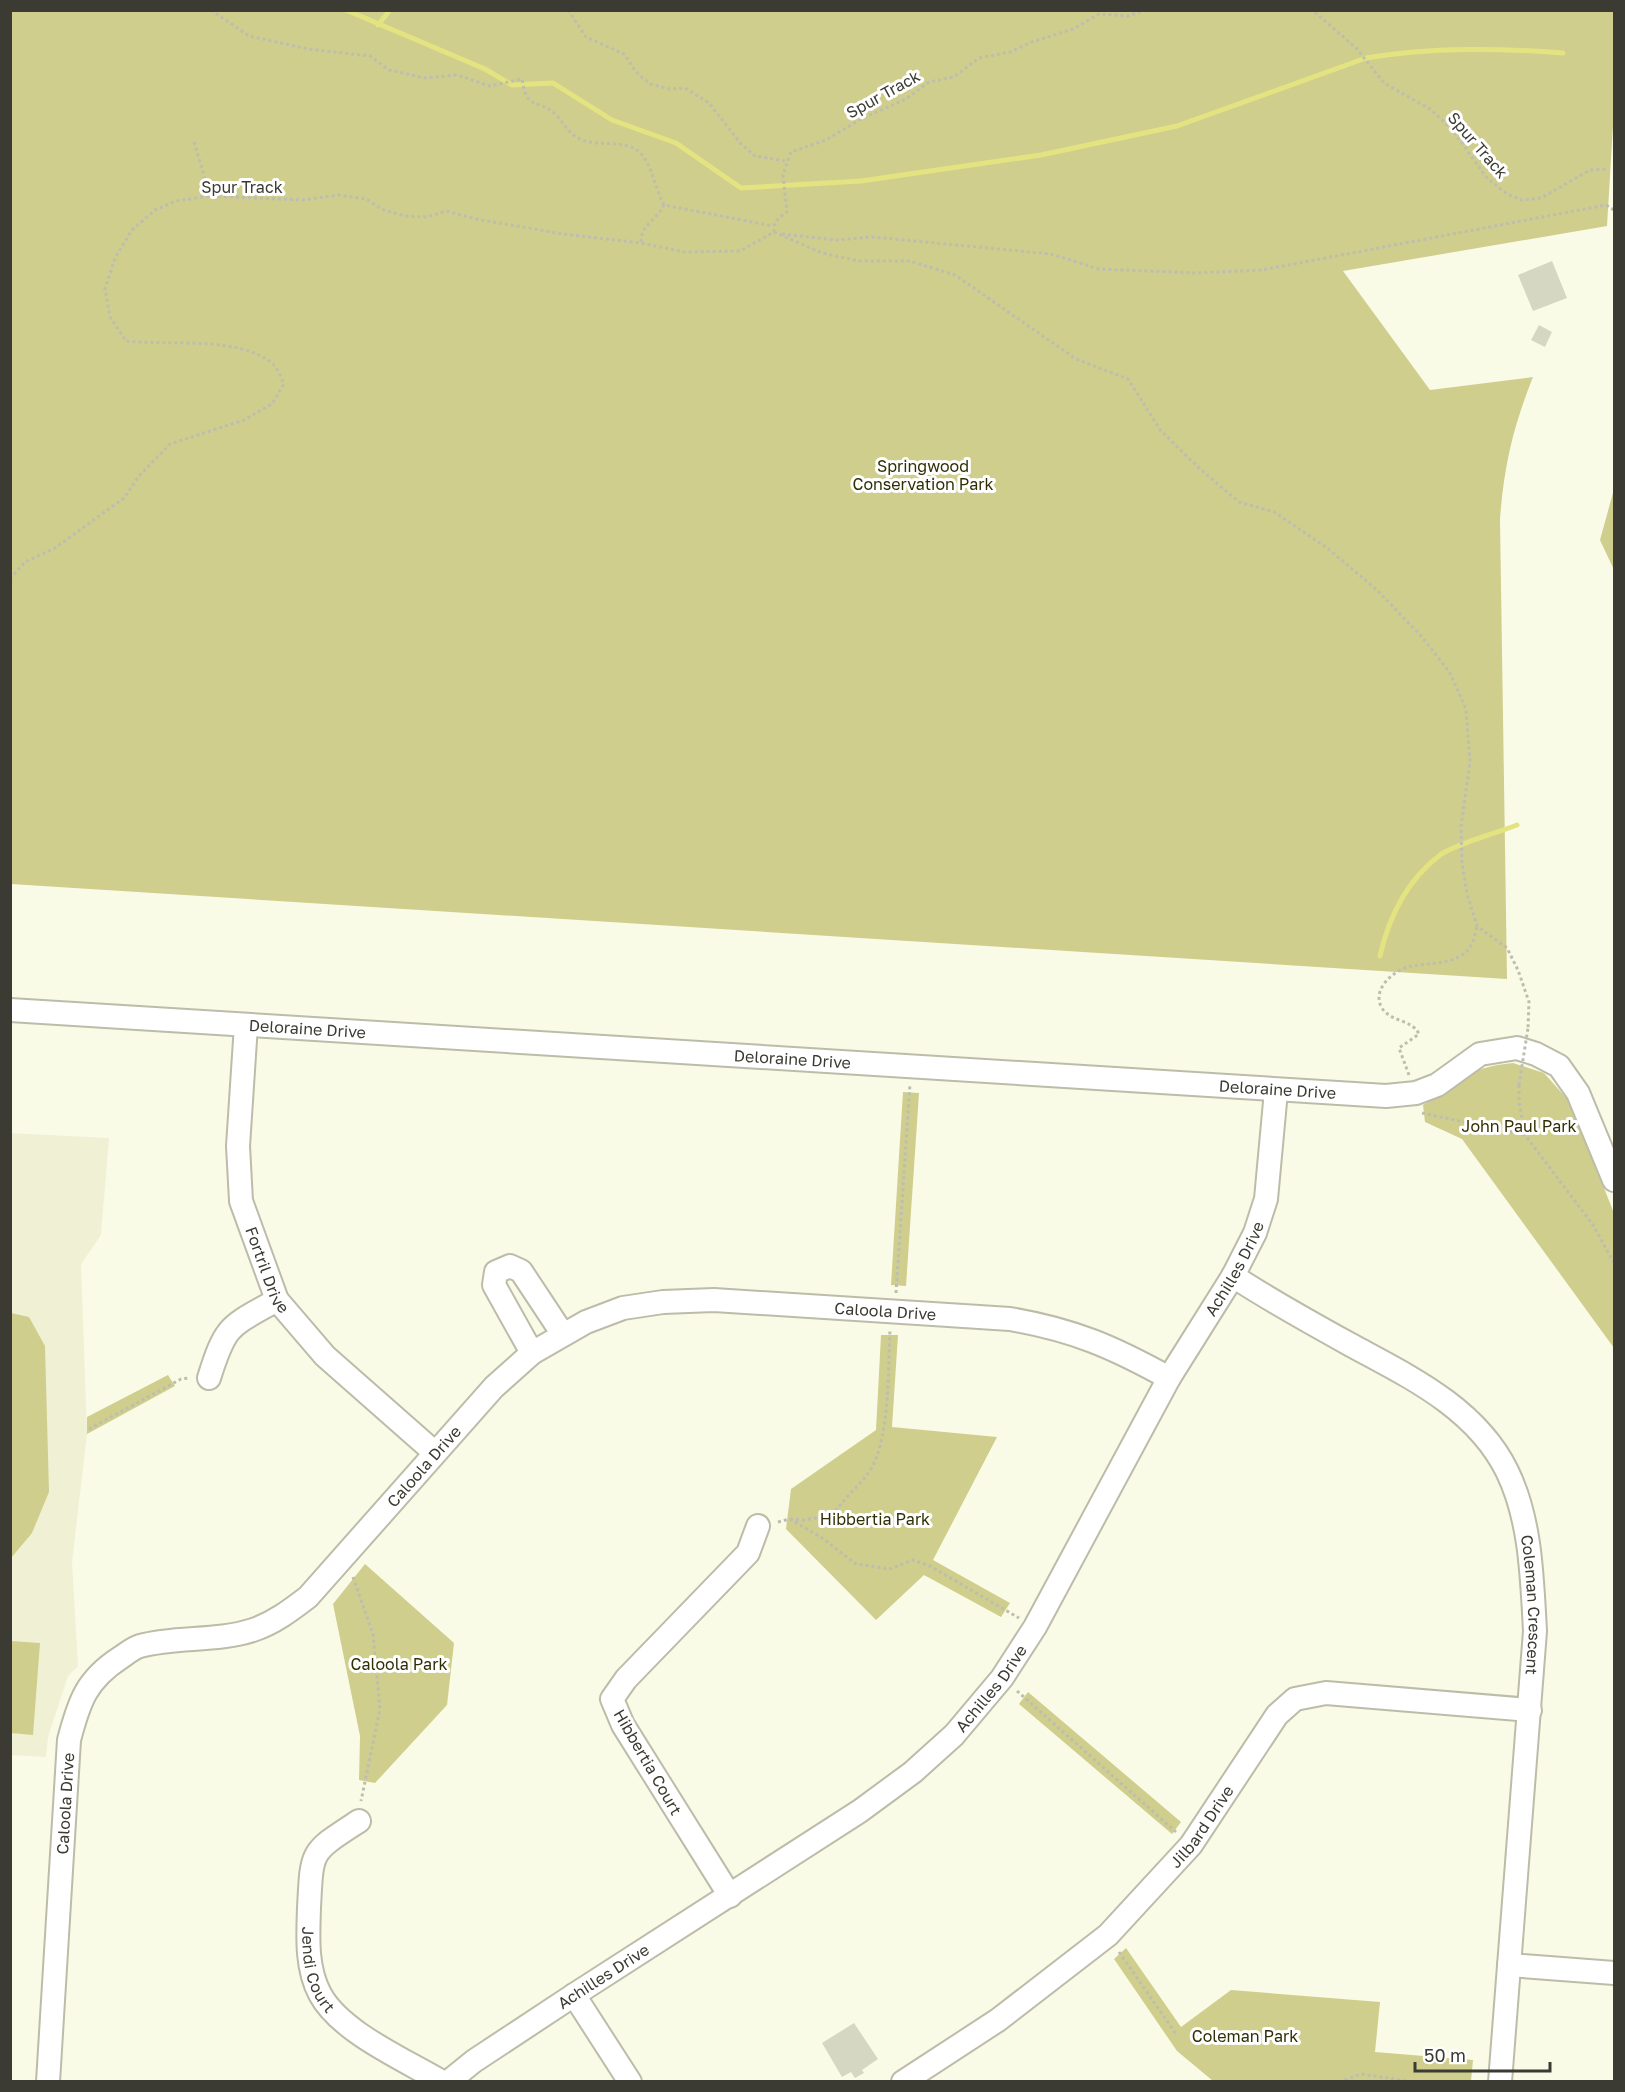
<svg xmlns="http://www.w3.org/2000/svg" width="1625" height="2092" font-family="'Golos Text',sans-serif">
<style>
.built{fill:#f0f0d5}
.green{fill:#cfce8d}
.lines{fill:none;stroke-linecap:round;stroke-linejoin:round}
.stream{stroke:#e4e381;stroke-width:5}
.building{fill:#d6d7c3}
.minor-casing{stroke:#bcbca9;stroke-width:26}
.path{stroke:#bebeae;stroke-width:3;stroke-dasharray:3 3;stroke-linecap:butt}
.minor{stroke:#fff;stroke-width:22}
.path-bridge{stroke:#bebeae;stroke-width:3;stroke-dasharray:3 3;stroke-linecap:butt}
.labels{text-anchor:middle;stroke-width:6;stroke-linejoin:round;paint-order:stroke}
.street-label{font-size:16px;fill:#3b3b33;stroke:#fff}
.park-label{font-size:16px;fill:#302f03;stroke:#fff}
</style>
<rect width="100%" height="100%" fill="#fafbe7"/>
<path class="built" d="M 10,1133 L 109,1138 L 101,1235 L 81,1264 L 87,1434 L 72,1562 L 78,1666 L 68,1676 L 48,1737 L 46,1757 L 11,1755 Z"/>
<path class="green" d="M 10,11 L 1614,11 L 1614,109 L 1607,226 L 1343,271 L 1430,390 L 1533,377 C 1513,427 1504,466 1500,519 L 1507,979 L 11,884 Z
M 1614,489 L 1614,570 L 1600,540 Z
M 1513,1063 L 1544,1073 L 1569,1101 L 1614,1213 L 1614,1348 L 1462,1139 L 1425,1122 L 1423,1105 C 1439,1097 1451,1086 1467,1076 C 1480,1067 1497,1065 1513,1063 Z
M 903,1092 L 919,1093 L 906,1286 L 891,1285 Z
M 11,1313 L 29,1317 L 45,1346 L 49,1492 L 32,1533 L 11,1558 Z
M 881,1335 L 898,1335 L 892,1427 L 997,1437 L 933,1560 L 1010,1603 L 1001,1617 L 924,1575 L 876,1620 L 786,1529 L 791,1489 L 876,1430 Z
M 168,1375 L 175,1386 L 87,1434 L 87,1417 Z
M 365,1564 L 454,1643 L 447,1705 L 375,1783 L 359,1780 L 360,1736 L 333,1604 Z
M 11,1641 L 40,1643 L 33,1735 L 11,1733 Z
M 1028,1692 L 1181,1822 L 1172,1834 L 1019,1704 Z
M 1126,1948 L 1181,2027 L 1231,1990 L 1380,2002 L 1375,2052 L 1473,2060 L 1471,2081 L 1213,2081 L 1177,2051 L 1114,1959 Z"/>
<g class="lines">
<path class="stream" d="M 346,10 L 485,69 L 512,85 L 553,83 L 612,120 L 676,143 L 741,188 L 861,181 L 1041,155 L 1177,126 L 1366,58 C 1432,47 1497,48 1563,53
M 378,25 L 390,10
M 1380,956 C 1389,916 1406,881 1440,855 C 1455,844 1497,833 1517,825"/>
</g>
<path class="building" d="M 1552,261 L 1567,298 L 1533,311 L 1518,275 Z
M 1539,325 L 1552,332 L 1545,347 L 1531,340 Z
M 854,2023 L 878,2059 L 862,2070 L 864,2073 L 855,2078 L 851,2072 L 842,2077 L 822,2043 Z"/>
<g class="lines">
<defs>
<g id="minor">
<path id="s1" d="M 10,1010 L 1386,1096 L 1416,1093 L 1437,1085 L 1480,1054 L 1517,1048 L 1536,1054 L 1559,1066 L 1578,1093 L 1614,1180"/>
<path id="s2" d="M 246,1025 L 238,1146 L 241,1201 L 277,1300 L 325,1356 L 434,1452"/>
<path id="s3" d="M 1233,1276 C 1271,1301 1311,1323 1351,1345 C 1410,1377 1476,1408 1507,1471 C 1531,1520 1532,1578 1535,1631 L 1500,2082"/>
<path d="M 532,1353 L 494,1285 L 496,1272 L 510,1266 L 521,1271 L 562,1333"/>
<path d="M 209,1378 C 226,1324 229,1327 277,1300"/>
<path id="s4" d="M 359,1821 C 310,1853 312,1849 309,1908 C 308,1936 306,1968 320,1994 C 340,2032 405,2060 442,2082"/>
<path d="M 730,1896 L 623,1725 L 612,1699 L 626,1679 L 748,1553 L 758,1526"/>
<path d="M 1509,1965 L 1614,1973"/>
<path d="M 574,1995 L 630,2082"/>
<path id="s5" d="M 48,2082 L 69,1740 C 79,1702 86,1680 120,1658 C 126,1654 133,1648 140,1646 C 177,1636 216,1642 253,1630 C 274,1623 291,1610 308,1597 L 494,1387 L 532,1353 L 586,1322 L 623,1308 L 663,1302 L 714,1300 L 1010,1319 C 1074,1330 1113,1347 1169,1378"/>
<path id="s6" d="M 448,2082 L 474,2061 L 574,1995 L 860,1811 L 913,1772 L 954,1735 L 1002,1678 L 1035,1627 L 1169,1378 L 1233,1276 L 1255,1233 L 1266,1199 L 1276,1091"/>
<path id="s7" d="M 903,2082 L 998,2020 L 1108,1935 L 1191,1845 L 1277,1715 L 1295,1699 L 1326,1693 L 1530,1710"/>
</g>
</defs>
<use href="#minor" class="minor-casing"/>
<path class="path" d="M 211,10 L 249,36 L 308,49 L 370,56 L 389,70 L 425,78 L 457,75 L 490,86 L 522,79 C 527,111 536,98 554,113 C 563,121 568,134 580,139 C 597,147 619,140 635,149 C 652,159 654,187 664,205 L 773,226
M 568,10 L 586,37 L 624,54 L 636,72 L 650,84 L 670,89 L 685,88 L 709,103 L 741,144 L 755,156 L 786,161
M 1309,10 L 1317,14 L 1356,48 L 1384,83 L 1430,109 L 1452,129 L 1486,177 L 1507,194 L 1521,200 L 1541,198 L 1590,170 L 1608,169
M 194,142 L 210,196
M 774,232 L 822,253 L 859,261 L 910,261 L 955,275 L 1076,359 L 1128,379 L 1161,431 L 1200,469 L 1239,502 L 1274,512 L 1326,547 L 1377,590 L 1422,637 L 1450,673 L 1466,709 L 1470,762 L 1461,827 L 1462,863 L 1467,894 L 1477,926 L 1507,948 L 1518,970 L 1529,1002 L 1528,1028
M 782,234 L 836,240 L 873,237 L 1051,254 L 1099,269 L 1196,273 L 1262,270 L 1606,205 L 1614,210
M 641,242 C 641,224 657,220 664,205
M 10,579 L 25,562 L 55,548 L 124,498 L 139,476 L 170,444 L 244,420 L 272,404 L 284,384 C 281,378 278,369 273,364 C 239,335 168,346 126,341 L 110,317 L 105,289 L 115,258 L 132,230 L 155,210 L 176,201 L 210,196 L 303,200 L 338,195 L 366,199 L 384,210 L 405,216 L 427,217 L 446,211 L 476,219 L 563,234 L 641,243 L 685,252 L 740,251 L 774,232 C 773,221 779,218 787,212 L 783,175 L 791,152 L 826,140 L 861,119 L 906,99 L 929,82 L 954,77 L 979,58 L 1010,52 L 1032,42 L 1073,29 L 1099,14 L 1128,16 L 1145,10
M 1409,1075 L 1399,1048 L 1419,1034 C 1412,1019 1390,1022 1382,1008 C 1371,990 1393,971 1408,967 C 1427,962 1450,966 1466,952 C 1473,946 1475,935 1477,926
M 1519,1085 L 1519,1102 L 1525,1135 L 1593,1225 L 1614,1263
M 1422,1113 L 1525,1135
M 896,1293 L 910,1084
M 89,1429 L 181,1379 L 189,1378
M 790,1519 L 803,1520 L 833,1515 C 844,1497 860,1486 871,1469 C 890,1437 888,1368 890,1330
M 778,1522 L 790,1519 L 822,1538 L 856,1564 L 890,1569 L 913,1560 L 930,1566 L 1019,1618
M 353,1577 L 373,1634 L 380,1709 L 361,1801
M 1017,1691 L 1176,1832
M 1119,1952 L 1176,2034
M 1339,2082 L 1361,2074 L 1414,2082"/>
<use href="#minor" class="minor"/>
<path class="path-bridge" d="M 1519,1085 L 1528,1028"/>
</g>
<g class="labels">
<g class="street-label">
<text transform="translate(883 94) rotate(-29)" y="6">Spur Track</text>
<text transform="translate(1478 145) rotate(49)" y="6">Spur Track</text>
<text x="242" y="193">Spur Track</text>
<text dy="6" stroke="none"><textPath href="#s1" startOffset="298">Deloraine Drive</textPath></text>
<text dy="6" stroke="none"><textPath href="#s1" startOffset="784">Deloraine Drive</textPath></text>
<text dy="6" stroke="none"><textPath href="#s1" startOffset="1270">Deloraine Drive</textPath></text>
<text dy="6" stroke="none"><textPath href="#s2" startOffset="250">Fortril Drive</textPath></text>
<text dy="6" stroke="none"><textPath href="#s6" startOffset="1160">Achilles Drive</textPath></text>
<text dy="6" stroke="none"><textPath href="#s5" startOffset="1341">Caloola Drive</textPath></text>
<text dy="6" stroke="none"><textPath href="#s5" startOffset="819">Caloola Drive</textPath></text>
<text dy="6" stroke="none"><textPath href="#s3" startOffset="478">Coleman Crescent</textPath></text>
<text dy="6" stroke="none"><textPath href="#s6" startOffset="674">Achilles Drive</textPath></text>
<text transform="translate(648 1762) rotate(60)" y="6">Hibbertia Court</text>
<text dy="6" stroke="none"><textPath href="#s5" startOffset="279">Caloola Drive</textPath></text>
<text dy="6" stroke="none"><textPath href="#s7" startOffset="396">Jilbard Drive</textPath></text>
<text dy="6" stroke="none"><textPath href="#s4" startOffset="172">Jendi Court</textPath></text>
<text dy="6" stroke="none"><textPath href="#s6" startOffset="188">Achilles Drive</textPath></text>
</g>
<g class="park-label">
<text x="923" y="472">Springwood<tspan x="923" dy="18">Conservation Park</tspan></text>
<text x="1519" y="1132">John Paul Park</text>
<text x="875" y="1525">Hibbertia Park</text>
<text x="399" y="1670">Caloola Park</text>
<text x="1245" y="2042">Coleman Park</text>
</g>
</g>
<rect width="1625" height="2092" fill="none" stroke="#3b3b33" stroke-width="24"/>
<path d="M1415 2062v9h135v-9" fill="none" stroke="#3b3b33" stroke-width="3"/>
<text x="1424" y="2062" font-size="18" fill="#3b3b33" stroke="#ffffff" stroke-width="4.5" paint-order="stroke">50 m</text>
</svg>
